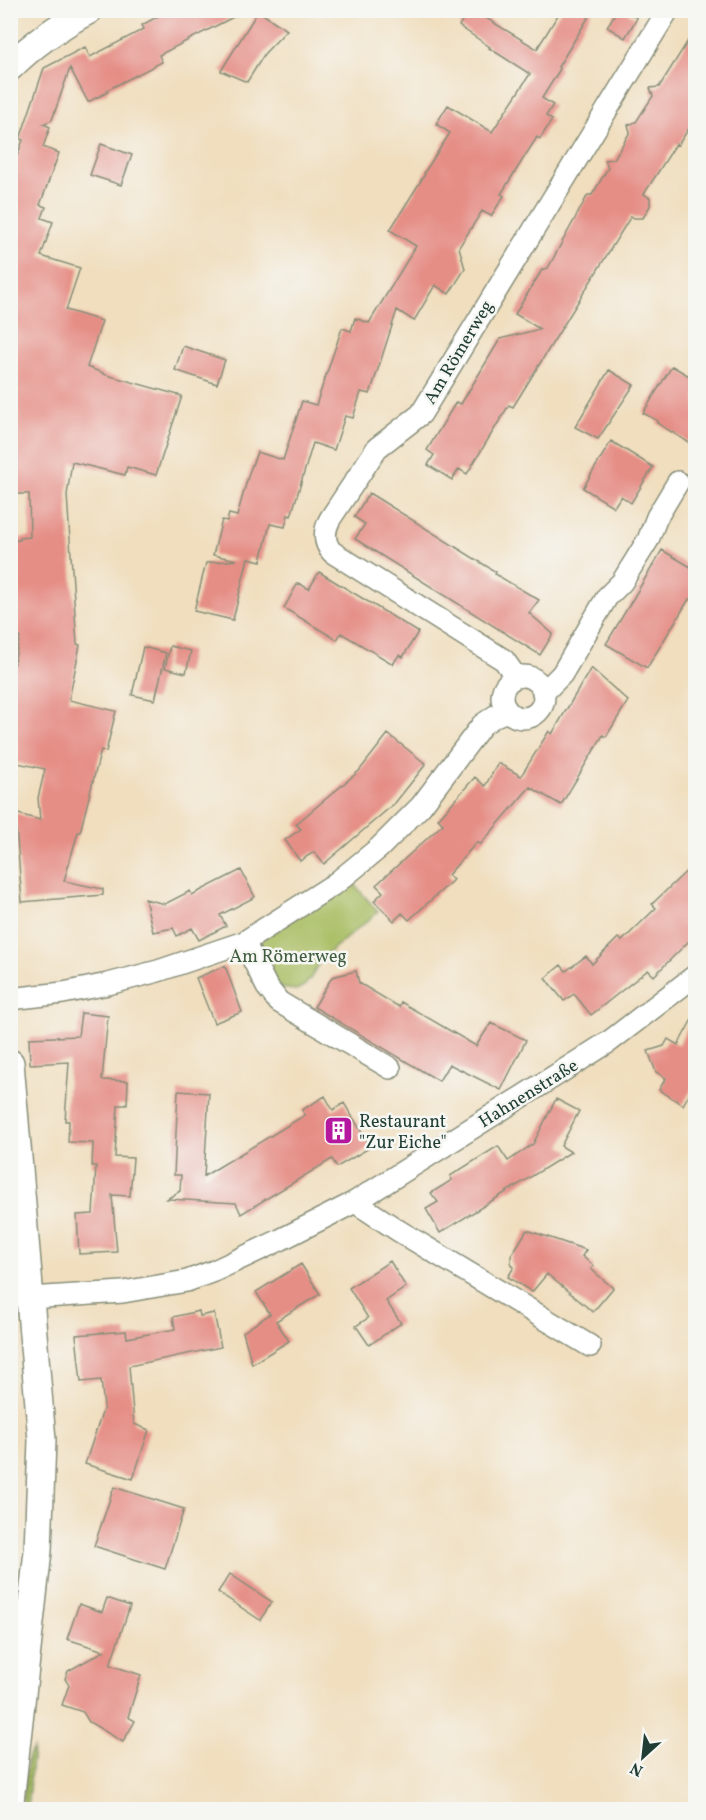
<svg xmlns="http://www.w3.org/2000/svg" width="706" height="1820" font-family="Vollkorn,serif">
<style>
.green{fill:#a8bd62;stroke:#647d4b;stroke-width:1.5}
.building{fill:#e58e86}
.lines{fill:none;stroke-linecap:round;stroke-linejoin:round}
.minor-casing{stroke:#888e79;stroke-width:24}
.tertiary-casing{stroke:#888e79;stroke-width:30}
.minor{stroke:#fff;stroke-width:21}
.tertiary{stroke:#fff;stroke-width:27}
.labels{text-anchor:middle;stroke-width:5;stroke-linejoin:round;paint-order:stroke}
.street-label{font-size:18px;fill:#1f3d34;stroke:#f6f6f2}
.park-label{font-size:18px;fill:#415d40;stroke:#f6f6f2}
.poi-label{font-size:18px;fill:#1f3d34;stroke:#f6f6f2;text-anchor:start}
</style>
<rect width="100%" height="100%" fill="#f6f6f2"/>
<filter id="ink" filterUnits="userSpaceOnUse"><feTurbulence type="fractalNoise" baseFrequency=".0167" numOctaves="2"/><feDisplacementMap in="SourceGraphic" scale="12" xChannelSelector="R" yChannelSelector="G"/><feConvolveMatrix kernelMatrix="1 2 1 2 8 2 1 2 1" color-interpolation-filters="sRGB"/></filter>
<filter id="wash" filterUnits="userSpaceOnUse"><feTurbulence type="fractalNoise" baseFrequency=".008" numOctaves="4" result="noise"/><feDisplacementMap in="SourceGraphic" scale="24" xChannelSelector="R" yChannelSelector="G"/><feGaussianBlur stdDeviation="1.35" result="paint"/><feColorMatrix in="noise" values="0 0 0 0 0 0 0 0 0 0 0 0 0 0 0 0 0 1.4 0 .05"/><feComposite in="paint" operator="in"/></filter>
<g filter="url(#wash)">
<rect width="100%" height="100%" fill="#f0debe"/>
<path class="green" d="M 346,882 L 354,884 L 378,912 L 322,958 L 310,979 L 304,986 L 296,990 L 280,988 L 254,949 L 255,944 Z
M 33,1749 L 27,1809 L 22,1810 L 28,1756 Z"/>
<g id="blocks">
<path class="building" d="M 169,10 L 247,10 L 159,55 L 162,62 L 107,90 L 108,92 L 88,102 L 70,68 L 52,120 L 43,124 L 50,127 L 43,147 L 59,153 L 40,205 L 46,207 L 42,218 L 53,222 L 41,256 L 80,268 L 66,310 L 102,321 L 87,367 L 103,373 L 103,374 L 182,396 L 156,475 L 127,467 L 125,475 L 72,462 L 67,495 L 77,644 L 80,645 L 69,700 L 116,711 L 106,752 L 101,750 L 80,832 L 78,832 L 64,881 L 103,889 L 103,895 L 22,902 L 15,813 L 40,820 L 38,798 L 45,769 L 13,762 L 10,738 L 10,679 L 20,637 L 10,635 L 10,626 L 15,605 L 10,604 L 10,541 L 20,540 L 20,538 L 30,537 L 29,494 L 10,494 L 10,175 L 23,140 L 20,139 L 44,68 L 85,47 L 90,57 L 144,29 L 142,25 Z
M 468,10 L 473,10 L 537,49 L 561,10 L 593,10 L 558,67 L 560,69 L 542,98 L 553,105 L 546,116 L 552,120 L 540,139 L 537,137 L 501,194 L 504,196 L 491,216 L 482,211 L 459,247 L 465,269 L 449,294 L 435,285 L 414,321 L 397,310 L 370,394 L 361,392 L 353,418 L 345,416 L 334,450 L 313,443 L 291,516 L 288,515 L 285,527 L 270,524 L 261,561 L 248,558 L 233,620 L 194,611 L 206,563 L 237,560 L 213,555 L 222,520 L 227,521 L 229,514 L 237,516 L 249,473 L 257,452 L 283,460 L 302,401 L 316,405 L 342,328 L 351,331 L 355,318 L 369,323 L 416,246 L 390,230 L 425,174 L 424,173 L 450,133 L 436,124 L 448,105 L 492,132 L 530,74 L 489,48 L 490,47 L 459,26 Z
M 617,10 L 624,10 L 637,18 L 625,38 L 607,27 Z
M 258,11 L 287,30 L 265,53 L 247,82 L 221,71 Z
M 696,28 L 696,118 L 678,145 L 676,144 L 644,194 L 650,198 L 650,206 L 643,218 L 634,218 L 631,216 L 513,407 L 509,405 L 467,474 L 459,469 L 452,480 L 428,465 L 434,455 L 427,450 L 456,402 L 461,404 L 500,339 L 540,329 L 515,314 L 542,270 L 548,268 L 585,200 L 588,195 L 592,195 L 608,168 L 605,160 L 614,159 L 630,132 L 628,125 L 636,122 L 653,96 L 650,88 L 659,87 Z
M 101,144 L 132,155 L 121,185 L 90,175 Z
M 183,346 L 225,360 L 217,384 L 175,370 Z
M 672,366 L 696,380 L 696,447 L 657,423 L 658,421 L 643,413 Z
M 609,370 L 634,385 L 598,439 L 575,427 Z
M 611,441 L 653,467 L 631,503 L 621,496 L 614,507 L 583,488 Z
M 369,493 L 496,572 L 495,574 L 539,600 L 529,613 L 553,634 L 540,655 L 355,539 L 365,524 L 354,517 Z
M 662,550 L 696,570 L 696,603 L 689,599 L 647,668 L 606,644 Z
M 319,572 L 418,632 L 403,657 L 399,655 L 393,664 L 341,633 L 337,640 L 284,608 L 298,583 L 309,589 Z
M 170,646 L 191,651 L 186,673 L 165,668 Z
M 143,647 L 166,653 L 155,700 L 132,695 Z
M 591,668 L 628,701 L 606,737 L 603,735 L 561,805 L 530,787 L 480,845 L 477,842 L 448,875 L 453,880 L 409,920 L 402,913 L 394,921 L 374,901 L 383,892 L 376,885 L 443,824 L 438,819 L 475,777 L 485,786 L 498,763 L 521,776 L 549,731 L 552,734 Z
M 388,734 L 426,764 L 395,803 L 324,864 L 314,852 L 300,861 L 285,840 L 301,829 L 296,824 L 359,771 Z
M 696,862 L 696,934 L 654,976 L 648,970 L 591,1015 L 574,994 L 564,1001 L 545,978 L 561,965 L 566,971 L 586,956 L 592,964 L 618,938 L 622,941 L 656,908 L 652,904 Z
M 241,870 L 255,897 L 220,915 L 226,926 L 199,940 L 192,928 L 177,936 L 173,928 L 153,932 L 145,899 L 165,904 L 190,891 L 192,895 Z
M 225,966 L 242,1012 L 214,1023 L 196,978 Z
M 356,971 L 359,983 L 399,1007 L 401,1002 L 476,1046 L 491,1023 L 526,1040 L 501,1090 L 449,1064 L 439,1081 L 314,1007 L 332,977 Z
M 696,1012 L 696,1082 L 683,1105 L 659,1090 L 666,1078 L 656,1072 L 648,1051 L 664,1046 L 668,1039 L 678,1045 Z
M 81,1013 L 108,1016 L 102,1080 L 128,1081 L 127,1105 L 118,1105 L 115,1157 L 133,1158 L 130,1196 L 112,1195 L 117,1252 L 79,1254 L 77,1215 L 93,1214 L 96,1166 L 92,1166 L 93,1143 L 68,1142 L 69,1121 L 65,1121 L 69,1062 L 30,1064 L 29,1038 L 78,1036 Z
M 178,1091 L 209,1093 L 204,1176 L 305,1115 L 302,1110 L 325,1096 L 333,1110 L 344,1103 L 371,1147 L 337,1167 L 332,1159 L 241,1214 L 236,1203 L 167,1199 L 180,1191 L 181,1175 L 174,1175 Z
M 556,1099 L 579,1111 L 561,1146 L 571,1152 L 440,1233 L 426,1209 L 438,1202 L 431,1193 L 452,1180 L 450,1176 L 498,1146 L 508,1161 L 533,1144 Z
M 527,1230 L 586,1250 L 582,1256 L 594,1266 L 591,1269 L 613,1288 L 593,1312 L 547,1274 L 532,1292 L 508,1277 L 514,1267 L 511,1264 L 511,1256 Z
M 390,1261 L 406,1287 L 386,1301 L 401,1323 L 369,1345 L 356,1326 L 368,1318 L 349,1288 Z
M 301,1264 L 320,1294 L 276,1321 L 289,1341 L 252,1364 L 243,1332 L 270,1314 L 256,1292 Z
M 199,1311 L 200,1316 L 214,1313 L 221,1347 L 129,1366 L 134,1424 L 149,1430 L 133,1479 L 85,1464 L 104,1407 L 101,1380 L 81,1382 L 76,1335 L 126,1331 L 127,1338 L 175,1329 L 173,1317 Z
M 114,1487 L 184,1509 L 165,1569 L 94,1546 Z
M 230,1574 L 272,1602 L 260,1620 L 218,1592 Z
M 107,1598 L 130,1606 L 110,1665 L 141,1675 L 128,1717 L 135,1721 L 123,1742 L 89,1722 L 83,1712 L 62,1705 L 69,1685 L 65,1679 L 68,1671 L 104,1651 L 67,1639 L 79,1604 L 102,1612 Z"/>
</g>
</g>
<g filter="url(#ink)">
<use href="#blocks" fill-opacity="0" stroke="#888e79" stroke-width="1.5"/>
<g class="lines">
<defs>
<path id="minor" d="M502 697a21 21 0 1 1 42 0a21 21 0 1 1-42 0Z
M 516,677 L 504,660 L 332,552 C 323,542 324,530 330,519 L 377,448 L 421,414 L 668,10
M 543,693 L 562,674 L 607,597 L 622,582 L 648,540 L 657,517 L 678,482
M 244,942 L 267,987 L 279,1002 L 390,1068
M 10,999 L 63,993 L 108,984 L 158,971 L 244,942 L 336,883 L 379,848 L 421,806 L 482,725 L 495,716 L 507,711
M 355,1202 L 399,1231 L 590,1346
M 30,1298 L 123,1292 L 187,1281 L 214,1271 L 280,1240 L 355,1202 L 610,1041 L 696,975"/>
<path id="tertiary" d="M 10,67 C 34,43 59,26 89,10
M 10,1063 L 42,1440 L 38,1551 L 10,1801"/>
</defs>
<use href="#minor" class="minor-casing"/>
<use href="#tertiary" class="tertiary-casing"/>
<use href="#minor" class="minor"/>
<use href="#tertiary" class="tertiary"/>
</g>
</g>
<defs>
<symbol id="building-square" viewBox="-11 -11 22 22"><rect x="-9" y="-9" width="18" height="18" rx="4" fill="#b5179e" stroke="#f6f6f2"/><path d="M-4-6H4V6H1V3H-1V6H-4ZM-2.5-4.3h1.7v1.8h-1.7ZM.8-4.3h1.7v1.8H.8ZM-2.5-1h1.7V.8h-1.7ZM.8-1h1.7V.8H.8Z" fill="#fff"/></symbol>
</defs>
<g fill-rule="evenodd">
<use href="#building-square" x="322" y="1114" width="33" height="33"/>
</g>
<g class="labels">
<g class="street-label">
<text transform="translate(458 352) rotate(-59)" y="6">Am Römerweg</text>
<text transform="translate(528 1093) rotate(-32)" y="6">Hahnenstraße</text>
</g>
<g class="park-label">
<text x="288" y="962">Am Römerweg</text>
</g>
<g class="poi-label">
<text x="359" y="1127">Restaurant<tspan x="359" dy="21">"Zur Eiche"</tspan></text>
</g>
</g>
<rect width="706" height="1820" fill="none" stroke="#f6f6f2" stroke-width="36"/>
<g transform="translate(643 1757) rotate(207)" stroke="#f6f6f2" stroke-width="4.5" paint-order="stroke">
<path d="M0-4.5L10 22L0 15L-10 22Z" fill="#1f3d34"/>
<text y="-9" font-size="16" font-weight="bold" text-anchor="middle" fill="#1f3d34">N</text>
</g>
</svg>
